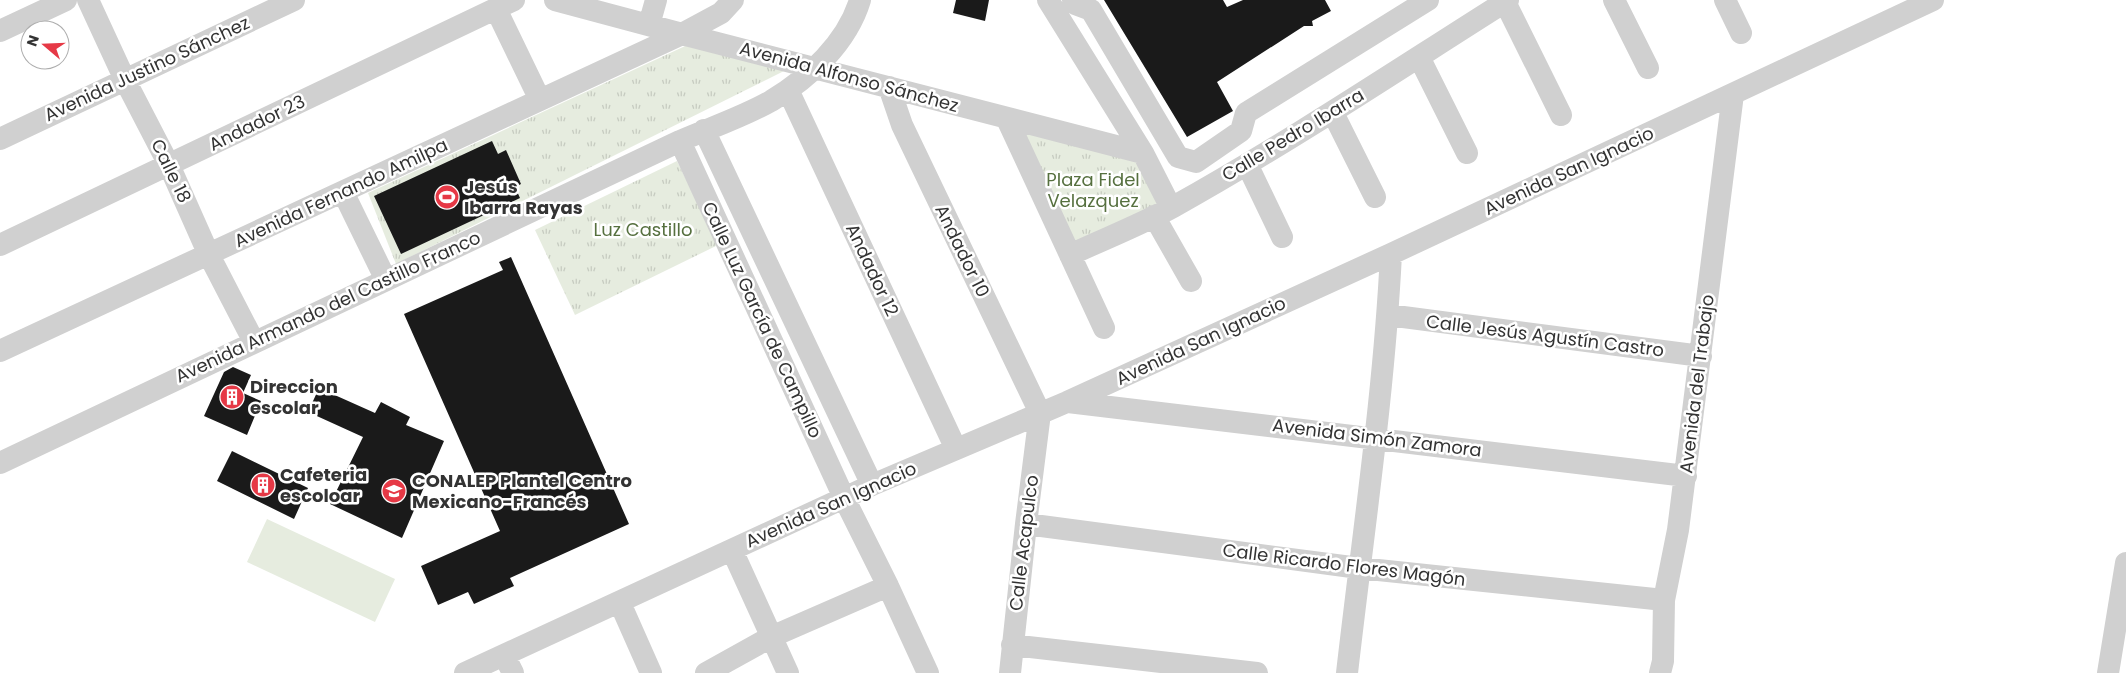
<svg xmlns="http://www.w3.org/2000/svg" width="2126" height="673" font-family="Poppins,sans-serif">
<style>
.grass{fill:url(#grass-tufts)}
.pitch{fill:#e6ecdf}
.building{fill:#1a1a1a}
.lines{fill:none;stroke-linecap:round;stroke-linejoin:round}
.minor{stroke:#d0d0d0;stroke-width:22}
.labels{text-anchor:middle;stroke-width:5;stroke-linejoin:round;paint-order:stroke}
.street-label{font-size:18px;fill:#333;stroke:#fff}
.park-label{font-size:18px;fill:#56703f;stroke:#fff}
.poi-label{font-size:18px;font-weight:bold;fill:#333;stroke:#fff;text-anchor:start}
</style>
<defs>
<pattern id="grass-tufts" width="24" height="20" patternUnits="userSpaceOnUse" patternTransform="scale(1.25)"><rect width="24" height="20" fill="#e6ecdf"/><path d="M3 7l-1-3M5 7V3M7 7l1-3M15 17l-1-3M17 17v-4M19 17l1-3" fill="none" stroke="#c6cbc0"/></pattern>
</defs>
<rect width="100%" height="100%" fill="#fff"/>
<path class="grass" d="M 696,41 L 794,66 L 396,264 L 368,193 Z
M 1007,119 L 1143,153 L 1171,208 L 1070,255 Z
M 677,161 L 718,245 L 575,315 L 535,230 Z"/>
<path class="pitch" d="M 267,519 L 395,579 L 375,622 L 247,562 Z"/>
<path class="building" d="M 956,0 L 989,0 L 985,21 L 953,13 Z
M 1104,0 L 1223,0 L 1227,7 L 1243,0 L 1325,0 L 1331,11 L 1312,21 L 1313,26 L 1304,26 L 1217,82 L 1233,111 L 1187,137 Z
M 492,141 L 498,154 L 506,150 L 521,184 L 515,187 L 520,198 L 401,254 L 374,196 Z
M 511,257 L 629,524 L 510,578 L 514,586 L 474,604 L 468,592 L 438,605 L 421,566 L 500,531 L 404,314 L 503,270 L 499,262 Z
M 233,367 L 251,375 L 243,393 L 261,401 L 247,435 L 204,416 L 224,372 Z
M 319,388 L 375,413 L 381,402 L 410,417 L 406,425 L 444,441 L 402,538 L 330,504 L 363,437 L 308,412 Z
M 232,451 L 308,488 L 294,519 L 217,481 Z"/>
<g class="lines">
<path class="minor" d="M 88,0 L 125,80 L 169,165 L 209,255 L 254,342
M 555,0 L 682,34 L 1143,153
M 1048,0 L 1143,153 L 1171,208
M 1073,0 L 1075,4 L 1091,10 L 1178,157 L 1196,162 L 1241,131 L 1246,113 L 1428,0
M 1614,0 L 1648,68
M 1725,0 L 1741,33
M 1505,2 L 1561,115
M 496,9 L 540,100
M 649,25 L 656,0
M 0,31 L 66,0
M 1419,57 L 1467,153
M 889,87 L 902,125 L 1040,413
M 788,90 L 956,449
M 1333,113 L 1375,197
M 1007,119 L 1104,328
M 704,130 L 872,485
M 0,139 L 294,0
M 680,141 L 845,500 L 888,586 L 928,673
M 1247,164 L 1282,237
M 343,192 L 386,280
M 1154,216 L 1191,281
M 0,245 L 514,0
M 1070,255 C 1104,239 1140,225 1173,207 C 1288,143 1397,70 1508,0
M 1388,315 L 1701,356
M 0,351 L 682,34 L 721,13 L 733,0
M 1068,402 L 1686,476
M 0,463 L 680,141 C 710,128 743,117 771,101 C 809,78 847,43 860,0
M 1026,524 L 1359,568 L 1664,600
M 732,550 L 788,673
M 620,603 L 651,673
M 1012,645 L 1257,673
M 504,655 L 513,673
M 465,673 L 872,485 L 1067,402 L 1391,254 L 1933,0
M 706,673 L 771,637 L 888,586
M 1010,673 L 1026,524 L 1040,413
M 1347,673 C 1363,533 1384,395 1391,254
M 1660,673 L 1663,661 L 1664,600 L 1678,530 L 1733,94
M 2108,673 L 2126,563"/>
</g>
<defs>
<symbol id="stadium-disc" viewBox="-11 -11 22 22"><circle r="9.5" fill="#e63946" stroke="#fff"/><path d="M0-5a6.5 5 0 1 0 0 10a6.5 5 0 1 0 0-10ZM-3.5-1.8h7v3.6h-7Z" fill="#fff"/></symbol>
<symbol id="building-disc" viewBox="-11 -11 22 22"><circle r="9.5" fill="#e63946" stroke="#fff"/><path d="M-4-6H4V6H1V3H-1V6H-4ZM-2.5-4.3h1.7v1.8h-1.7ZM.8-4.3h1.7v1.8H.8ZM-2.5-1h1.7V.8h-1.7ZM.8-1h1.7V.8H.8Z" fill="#fff"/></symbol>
<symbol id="school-disc" viewBox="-11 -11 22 22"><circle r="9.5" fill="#e63946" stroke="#fff"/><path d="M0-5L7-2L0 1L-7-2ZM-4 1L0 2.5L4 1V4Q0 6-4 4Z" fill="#fff"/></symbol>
</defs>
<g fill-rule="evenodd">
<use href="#stadium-disc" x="433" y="183" width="28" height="28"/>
<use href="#building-disc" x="218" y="383" width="28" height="28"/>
<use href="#building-disc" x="249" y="471" width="28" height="28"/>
<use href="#school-disc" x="380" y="477" width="28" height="28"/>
</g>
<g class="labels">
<g class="street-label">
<text transform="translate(147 69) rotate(-25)" y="6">Avenida Justino Sánchez</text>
<text transform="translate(849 77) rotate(15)" y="6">Avenida Alfonso Sánchez</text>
<text transform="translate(257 123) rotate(-26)" y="6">Andador 23</text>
<text transform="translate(1293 135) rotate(-31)" y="6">Calle Pedro Ibarra</text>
<text transform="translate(171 171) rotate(64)" y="6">Calle 18</text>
<text transform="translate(1569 171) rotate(-25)" y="6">Avenida San Ignacio</text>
<text transform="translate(341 193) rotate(-25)" y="6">Avenida Fernando Amilpa</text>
<text transform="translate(962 251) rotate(64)" y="6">Andador 10</text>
<text transform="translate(872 270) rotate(65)" y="6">Andador 12</text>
<text transform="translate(328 307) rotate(-25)" y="6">Avenida Armando del Castillo Franco</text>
<text transform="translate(762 320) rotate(65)" y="6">Calle Luz García de Campillo</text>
<text transform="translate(1545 336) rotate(7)" y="6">Calle Jesús Agustín Castro</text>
<text transform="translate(1201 341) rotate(-25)" y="6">Avenida San Ignacio</text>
<text transform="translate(1697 384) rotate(-83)" y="6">Avenida del Trabajo</text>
<text transform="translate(1377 438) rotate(7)" y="6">Avenida Simón Zamora</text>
<text transform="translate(831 505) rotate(-24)" y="6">Avenida San Ignacio</text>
<text transform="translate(1024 543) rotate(-83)" y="6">Calle Acapulco</text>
<text transform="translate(1344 565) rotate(7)" y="6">Calle Ricardo Flores Magón</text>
</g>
<g class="park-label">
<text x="1093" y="186">Plaza Fidel<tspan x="1093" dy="21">Velazquez</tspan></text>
<text x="643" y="236">Luz Castillo</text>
</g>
<g class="poi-label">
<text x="464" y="193">Jesús<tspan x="464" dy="21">Ibarra Rayas</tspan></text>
<text x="250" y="393">Direccion<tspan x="250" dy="21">escolar</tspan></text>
<text x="280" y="481">Cafeteria<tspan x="280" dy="21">escoloar</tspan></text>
<text x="412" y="487">CONALEP Plantel Centro<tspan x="412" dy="21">Mexicano-Francés</tspan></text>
</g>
</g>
<g transform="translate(45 45) rotate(289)"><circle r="24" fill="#ffffff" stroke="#adadad"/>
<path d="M0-4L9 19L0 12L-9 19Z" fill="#e63946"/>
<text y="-8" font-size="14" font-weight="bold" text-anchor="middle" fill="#333333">N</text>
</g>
</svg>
